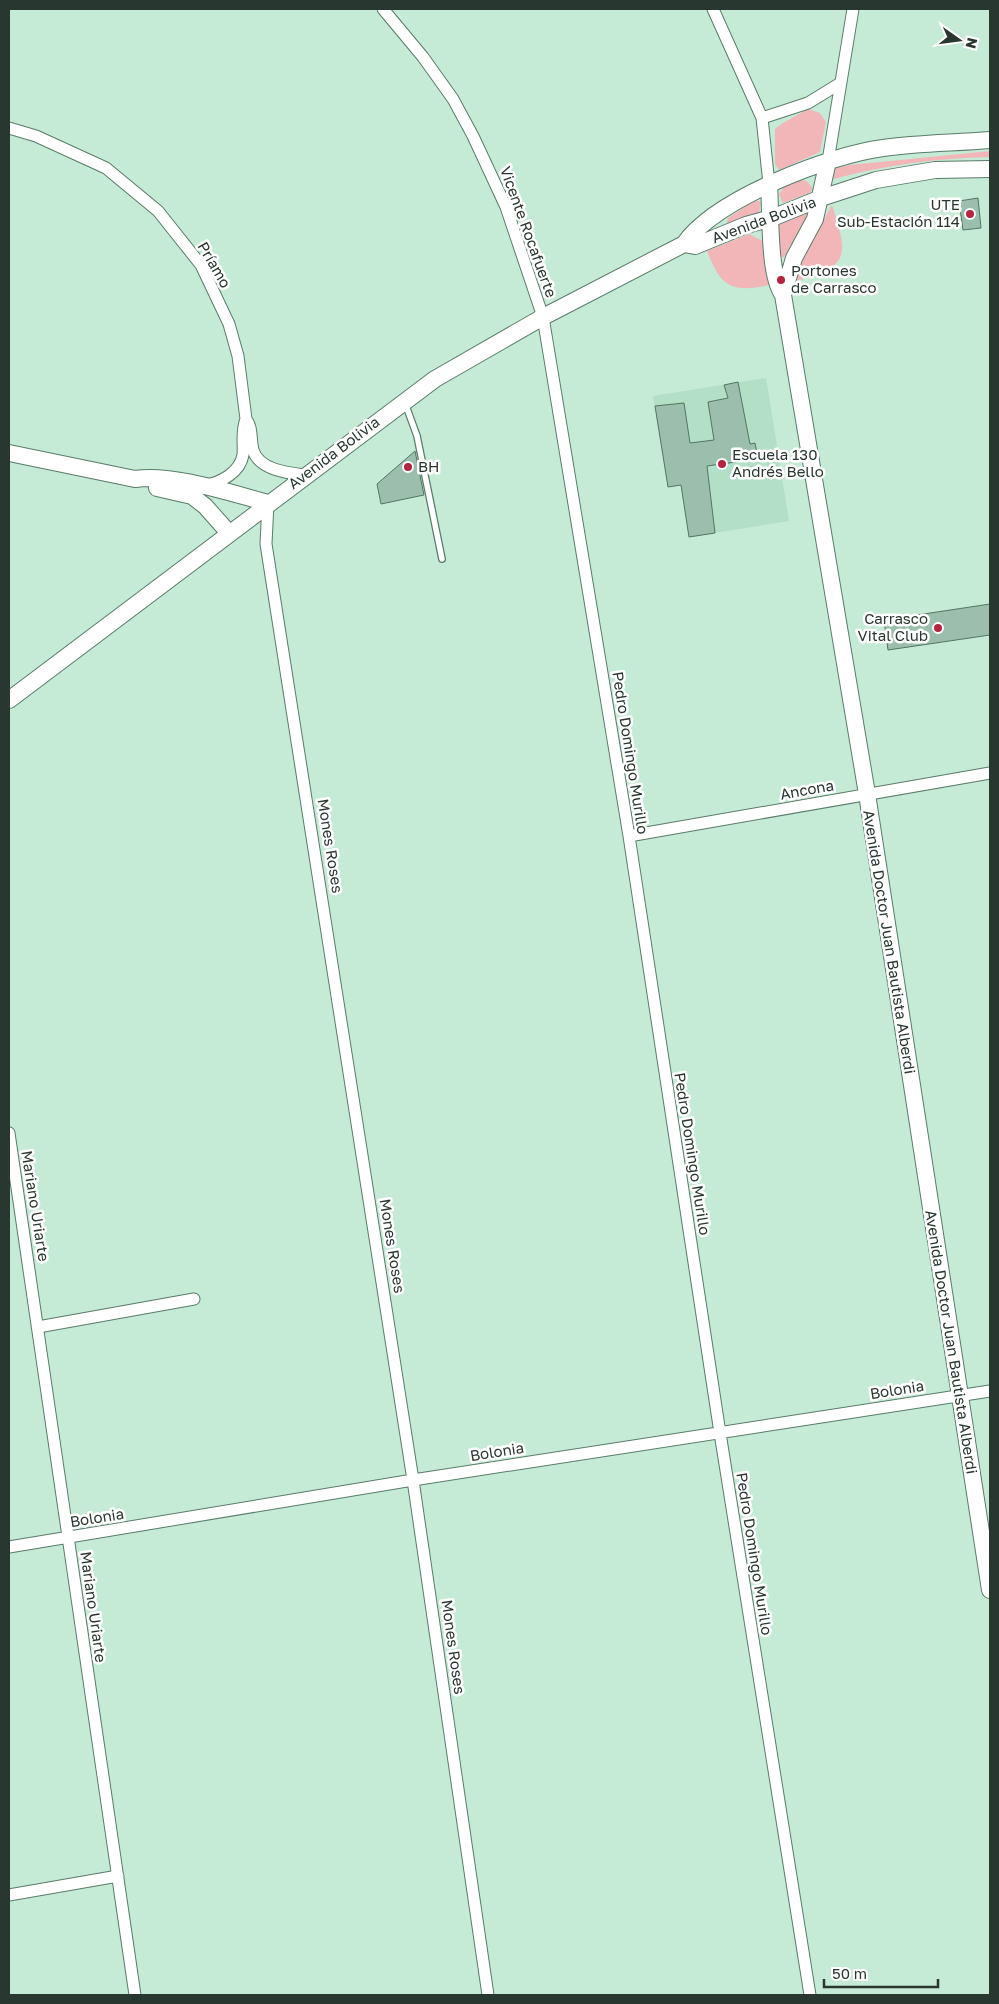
<svg xmlns="http://www.w3.org/2000/svg" width="999" height="2004" font-family="'Golos Text',sans-serif">
<style>
.built{fill:#b2dfc6}
.green{fill:#f2b6b8}
.building{fill:#9bbfac;stroke:#537563}
.lines{fill:none;stroke-linecap:round;stroke-linejoin:round}
.lane-casing{stroke:#5a7c6a;stroke-width:8}
.street-casing{stroke:#5a7c6a;stroke-width:13}
.secondary-casing{stroke:#5a7c6a;stroke-width:18}
.lane{stroke:#fff;stroke-width:5.5}
.street{stroke:#fff;stroke-width:11}
.secondary{stroke:#fff;stroke-width:16}
.poi-dot{fill:#b6243f;stroke:#fff;stroke-width:2}
.labels{text-anchor:middle;stroke-width:5;stroke-linejoin:round;paint-order:stroke}
.poi-label{font-size:15px;fill:#28372f;stroke:#fff;text-anchor:start}
.street-label{font-size:15px;fill:#28372f;stroke:#fff}
</style>
<rect width="100%" height="100%" fill="#c5ead5"/>
<path class="built" d="M 766,378 L 789,521 L 689,537 L 681,485 L 668,487 L 653,396 Z"/>
<path class="green" d="M 808,109 L 820,113 L 826,122 L 820,152 L 779,170 L 775,164 L 775,129 L 783,123 Z
M 990,151 L 990,157 C 937,158 885,165 834,179 L 832,178 L 835,168 L 850,165 Z
M 795,179 L 807,181 L 813,189 L 809,193 L 783,203 L 779,194 L 788,182 Z
M 755,200 L 761,202 L 759,213 L 732,223 L 727,223 L 728,218 Z
M 832,205 C 848,255 851,266 796,281 L 796,271 Z
M 807,212 L 809,215 L 784,257 L 779,257 L 779,223 Z
M 749,234 L 763,241 L 770,285 C 731,293 721,287 707,251 Z"/>
<path class="building" d="M 978,198 L 981,228 L 963,230 L 959,201 Z
M 738,382 L 750,444 L 755,443 L 758,459 L 707,466 L 715,533 L 689,537 L 681,485 L 668,487 L 655,406 L 684,403 L 690,443 L 714,440 L 708,402 L 728,398 L 724,385 Z
M 415,451 L 424,495 L 381,504 L 377,484 Z
M 990,604 L 990,635 L 888,650 L 884,620 Z"/>
<g class="lines">
<defs>
<path id="lane" d="M 405,403 L 417,436 L 442,559"/>
<path id="street" d="M 383,9 L 423,57 L 453,99 L 473,136 L 506,207 L 543,317 L 629,836 L 720,1433 L 810,1995
M 713,9 L 762,118 L 769,184
M 762,118 L 808,103 L 839,84
M 9,128 L 36,136 L 106,168 L 158,211 L 201,265 L 229,324 L 238,356 L 246,419 C 253,429 250,438 253,450 C 259,470 288,473 305,475
M 828,161 L 853,9
M 205,485 C 221,483 240,472 243,455 C 244,442 241,431 246,419
M 268,503 L 266,544 L 413,1480 L 488,1995
M 629,836 L 990,773
M 9,1133 L 135,1995
M 38,1327 L 194,1299
M 9,1547 L 413,1480 L 990,1391
M 9,1895 L 118,1876"/>
<path id="secondary" d="M 828,161 L 815,219 L 794,258 L 783,295 L 867,794 L 990,1590
M 769,184 C 771,212 768,274 783,295
M 684,244 L 695,246 L 746,225 L 772,218 L 821,198 L 876,180 L 935,170 L 990,169
M 9,453 L 135,479 C 172,473 231,493 268,503
M 157,488 L 192,496 L 205,506 L 229,533
M 9,700 L 435,379 L 543,317 L 684,244 C 715,199 829,155 883,148 C 918,143 955,143 990,140"/>
</defs>
<use href="#lane" class="lane-casing"/>
<use href="#street" class="street-casing"/>
<use href="#secondary" class="secondary-casing"/>
<use href="#lane" class="lane"/>
<use href="#street" class="street"/>
<use href="#secondary" class="secondary"/>
</g>
<g class="poi-dot">
<circle cx="970" cy="214" r="5"/>
<circle cx="781" cy="280" r="5"/>
<circle cx="722" cy="464" r="5"/>
<circle cx="408" cy="467" r="5"/>
<circle cx="938" cy="628" r="5"/>
</g>
<g class="labels">
<g class="poi-label">
<text x="960" y="210" text-anchor="end">UTE<tspan x="960" dy="17">Sub-Estación 114</tspan></text>
<text x="791" y="276">Portones<tspan x="791" dy="17">de Carrasco</tspan></text>
<text x="732" y="460">Escuela 130<tspan x="732" dy="17">Andrés Bello</tspan></text>
<text x="418" y="472">BH</text>
<text x="928" y="624" text-anchor="end">Carrasco<tspan x="928" dy="17">Vital Club</tspan></text>
</g>
<g class="street-label">
<text transform="translate(764 220) rotate(-20)" y="5">Avenida Bolivia</text>
<text transform="translate(528 232) rotate(70)" y="5">Vicente Rocafuerte</text>
<text transform="translate(214 265) rotate(60)" y="5">Príamo</text>
<text transform="translate(334 453) rotate(-37)" y="5">Avenida Bolivia</text>
<text transform="translate(630 753) rotate(81)" y="5">Pedro Domingo Murillo</text>
<text transform="translate(807 790) rotate(-10)" y="5">Ancona</text>
<text transform="translate(330 846) rotate(81)" y="5">Mones Roses</text>
<text transform="translate(889 942) rotate(81)" y="5">Avenida Doctor Juan Bautista Alberdi</text>
<text transform="translate(692 1154) rotate(81)" y="5">Pedro Domingo Murillo</text>
<text transform="translate(35 1206) rotate(81)" y="5">Mariano Uriarte</text>
<text transform="translate(392 1246) rotate(81)" y="5">Mones Roses</text>
<text transform="translate(951 1342) rotate(81)" y="5">Avenida Doctor Juan Bautista Alberdi</text>
<text transform="translate(897 1390) rotate(-9)" y="5">Bolonia</text>
<text transform="translate(497 1452) rotate(-9)" y="5">Bolonia</text>
<text transform="translate(97 1518) rotate(-9)" y="5">Bolonia</text>
<text transform="translate(754 1554) rotate(81)" y="5">Pedro Domingo Murillo</text>
<text transform="translate(93 1607) rotate(82)" y="5">Mariano Uriarte</text>
<text transform="translate(453 1647) rotate(82)" y="5">Mones Roses</text>
</g>
</g>
<rect width="999" height="2004" fill="none" stroke="#28372f" stroke-width="20"/>
<g transform="translate(959 40) rotate(104)" stroke="#ffffff" stroke-width="4" paint-order="stroke">
<path d="M0-4L9 19L0 12L-9 19Z" fill="#28372f"/>
<text y="-8" font-size="14" font-weight="bold" text-anchor="middle" fill="#28372f">N</text>
</g>
<path d="M824 1979v8h114v-8" fill="none" stroke="#28372f" stroke-width="2.5"/>
<text x="832" y="1979" font-size="15" fill="#28372f" stroke="#ffffff" stroke-width="4" paint-order="stroke">50 m</text>
</svg>
